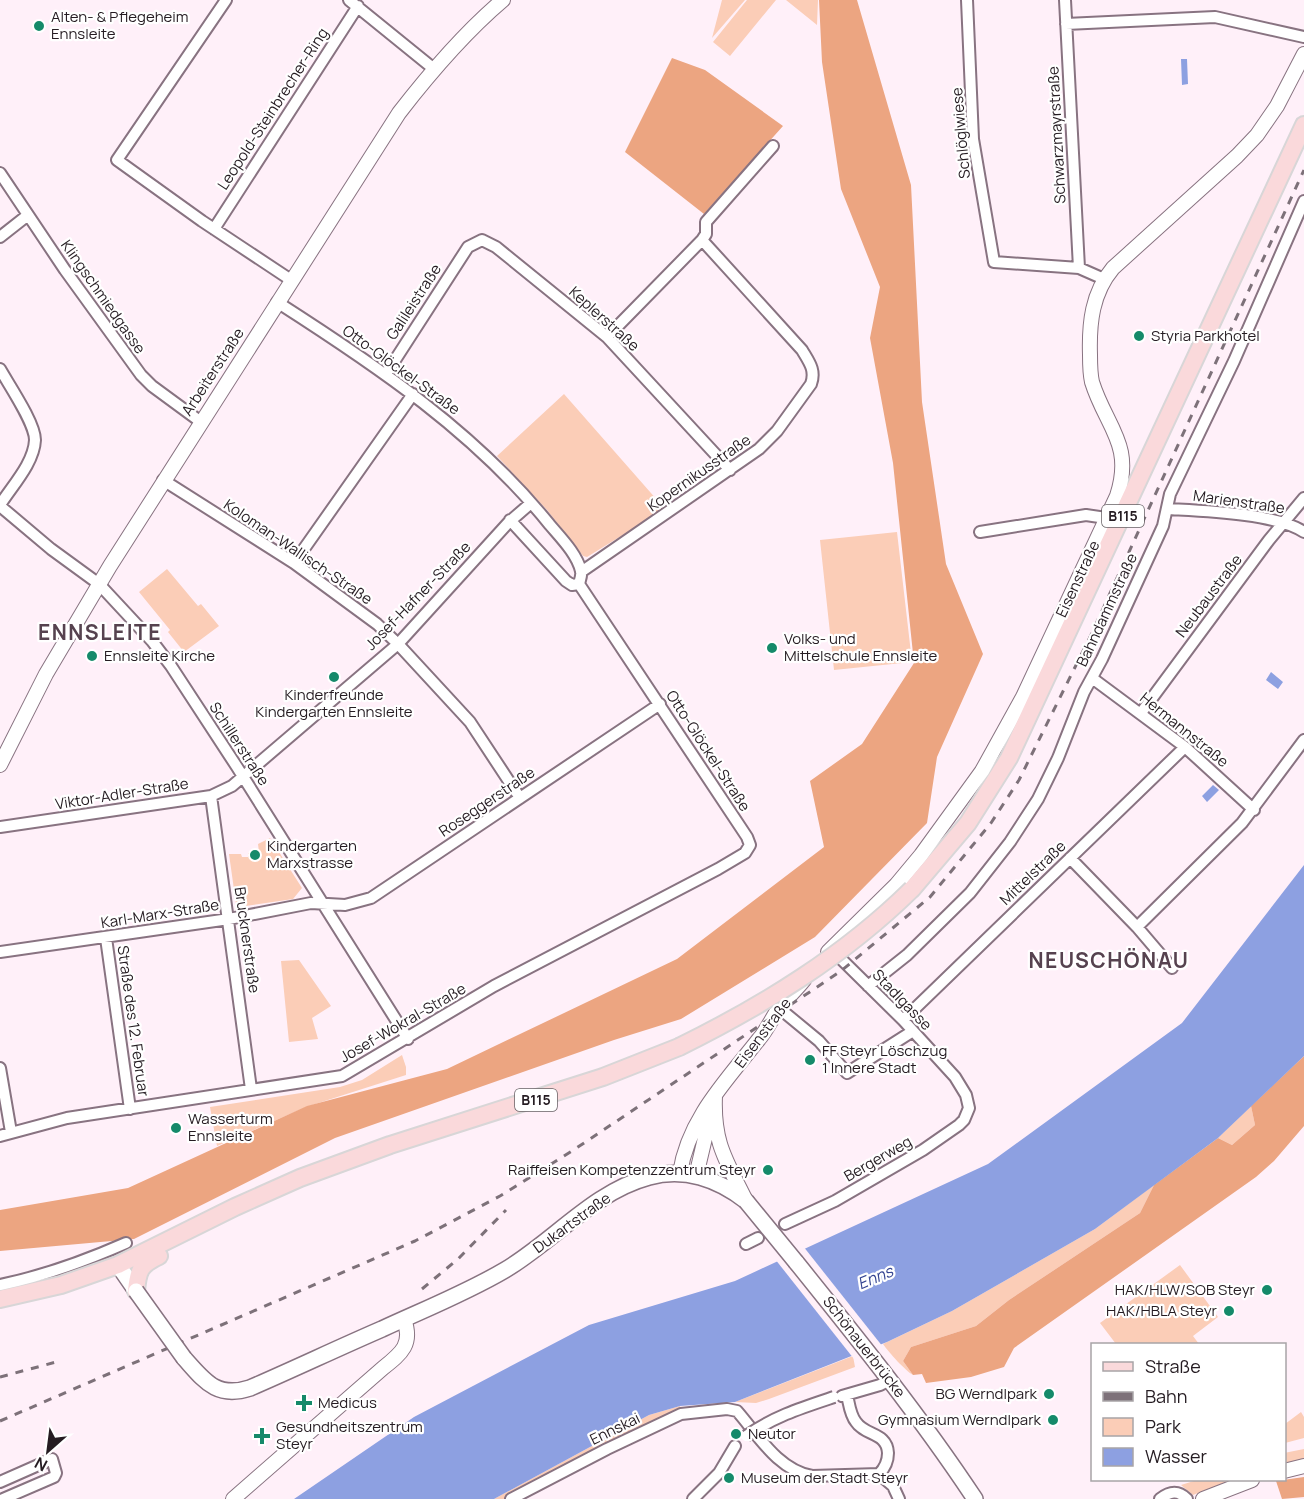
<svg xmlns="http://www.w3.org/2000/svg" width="1304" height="1499" font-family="Manrope,sans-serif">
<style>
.green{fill:#fbcdb7}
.forest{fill:#eca581}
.water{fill:#8da0e1}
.pier{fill:#fff0f9}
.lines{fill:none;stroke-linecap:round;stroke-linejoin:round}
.minor-casing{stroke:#887381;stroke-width:14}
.tertiary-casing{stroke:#887381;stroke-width:16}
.secondary-casing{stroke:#887381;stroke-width:18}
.primary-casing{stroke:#d8d6d7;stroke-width:20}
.minor{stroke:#fff;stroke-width:10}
.tertiary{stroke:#fff;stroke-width:14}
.secondary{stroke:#fff;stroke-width:15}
.primary{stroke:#fad9db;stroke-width:16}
.rail{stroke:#7d7179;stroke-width:3;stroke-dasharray:8 8;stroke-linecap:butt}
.minor-bridge-casing{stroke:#887381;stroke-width:14;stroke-linecap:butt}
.secondary-bridge-casing{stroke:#887381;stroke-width:18;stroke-linecap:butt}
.primary-bridge-casing{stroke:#d8d6d7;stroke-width:20;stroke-linecap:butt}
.minor-bridge{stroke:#fff;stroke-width:10}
.secondary-bridge{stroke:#fff;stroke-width:15}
.primary-bridge{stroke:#fad9db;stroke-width:16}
.poi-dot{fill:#158a6a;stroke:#fff;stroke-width:2}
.labels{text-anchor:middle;stroke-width:4.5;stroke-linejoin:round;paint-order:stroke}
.shield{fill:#fff;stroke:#666064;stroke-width:1.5}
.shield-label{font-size:14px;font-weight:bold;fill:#251c22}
.poi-label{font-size:15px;fill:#251c22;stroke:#fff;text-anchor:start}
.street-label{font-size:15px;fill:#251c22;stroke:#fff}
.water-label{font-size:16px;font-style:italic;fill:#354592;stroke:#fff}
.district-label{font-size:21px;font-weight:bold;letter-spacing:1.5px;fill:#56424f;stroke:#fff}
</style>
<rect width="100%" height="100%" fill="#fff0f9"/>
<path class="green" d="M 722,0 L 745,0 L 712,38 Z
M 747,0 L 776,0 L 730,56 L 713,42 Z
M 786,0 L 818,0 L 817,25 Z
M 564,394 L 665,509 L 587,557 L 583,556 L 547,510 L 497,456 Z
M 897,532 L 912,662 L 834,670 L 820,540 Z
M 167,569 L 198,606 L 201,604 L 219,626 L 184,652 L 168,632 L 170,630 L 139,592 Z
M 270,838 L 302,888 L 293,899 L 246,906 L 246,902 L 236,904 L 229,854 L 241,854 L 242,857 L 248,857 L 248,853 L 259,852 L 258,844 Z
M 299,960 L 331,1006 L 312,1018 L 318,1039 L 289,1042 L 281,961 Z
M 402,1055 L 406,1067 L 406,1075 L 306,1107 L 217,1146 L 210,1107 L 340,1087 L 362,1080 Z
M 1251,1106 L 1255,1125 L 1232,1145 L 1218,1138 Z
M 1154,1185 L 1140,1213 L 1009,1300 L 976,1326 L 911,1347 L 903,1361 L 913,1375 C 906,1371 889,1353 883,1344 L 952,1311 L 1095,1229 Z
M 1180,1265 L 1218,1317 L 1193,1336 L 1199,1344 L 1116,1344 L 1100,1323 Z
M 853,1356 L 855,1367 L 769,1399 L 756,1403 L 735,1402 Z
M 680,1406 L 681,1408 L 506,1499 L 494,1499 L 649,1415 Z
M 1301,1412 L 1304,1417 L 1304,1438 L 1285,1443 L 1285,1424 Z
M 1304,1449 L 1304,1460 L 1285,1465 L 1284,1453 Z
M 1197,1480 L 1231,1480 L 1193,1495 L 1181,1485 Z"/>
<path class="forest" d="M 819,0 L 857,0 L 911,185 L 922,402 L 946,564 L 983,654 L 937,757 L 927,823 L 815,937 L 681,1019 L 614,1040 L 335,1138 L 134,1239 L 0,1251 L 0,1210 L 128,1188 L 307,1106 L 447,1069 L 677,959 L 824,847 L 810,781 L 862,744 L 914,663 L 893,463 L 870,338 L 880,287 L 841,189 L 822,62 Z
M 672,58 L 705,70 L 783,126 L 704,214 L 625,152 Z
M 1304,1056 L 1304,1126 L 1274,1161 L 1256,1177 L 1014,1348 L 1004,1367 L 971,1377 L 926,1383 L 922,1374 L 913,1375 L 903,1361 L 911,1347 L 976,1326 L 1009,1300 L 1140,1213 L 1154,1185 L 1218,1138 L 1232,1145 L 1255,1125 L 1251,1106 Z
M 1304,1477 L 1304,1497 L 1282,1499 L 1276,1481 Z"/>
<path class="water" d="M 1181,59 L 1187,59 L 1188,84 L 1182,85 Z
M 1271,672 L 1283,682 L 1278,689 L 1266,680 Z
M 1213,785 L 1219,790 L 1207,802 L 1202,796 Z
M 1304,865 L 1304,1056 L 1218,1138 L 1095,1229 L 952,1311 L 887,1342 L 735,1402 L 680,1406 L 649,1415 L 494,1499 L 294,1499 L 414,1417 L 589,1325 L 735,1281 L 988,1164 L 1182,1023 Z"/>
<path class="pier" d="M 803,1246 L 883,1347 L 854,1359 L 775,1259 Z"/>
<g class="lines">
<defs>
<path id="minor" d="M 226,0 L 117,160 L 202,221 L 291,280
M 349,0 L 434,69
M 967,0 L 973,139 L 994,262 L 1079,268 L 1104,279
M 1065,0 L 1079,268
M 1066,24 L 1215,17 L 1304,37
M 0,173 L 65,270 L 141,375 L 152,386 L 201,422
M 214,229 L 358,6
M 0,237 L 28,215
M 607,337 L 702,240 L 706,234 L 706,222 L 773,146
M 0,369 C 9,385 35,423 35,440 C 34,463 12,486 0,505
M 386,374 L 468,247 L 482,240 L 496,247 L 607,337 L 730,470
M 163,480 L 294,563 L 377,624 L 398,644 L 470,722 L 520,798
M 0,506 L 51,549 L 99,584 L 152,641 L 171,666 L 237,767 L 408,1039
M 1168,509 C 1203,511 1275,513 1304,532
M 510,520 L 566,581 L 572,585 L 579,584
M 980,532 L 1086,515 L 1106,518
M 294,563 L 413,394
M 581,572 L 759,449 L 777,431 L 811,384 C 816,370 809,362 802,350 L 702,240
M 1092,678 L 1185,747 L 1254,810
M 1141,713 L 1269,540 L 1304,498
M 211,796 L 251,1089
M 0,827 L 211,796 L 232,786 L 398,644 L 508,523 L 531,503
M 1070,858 L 1137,927 L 1172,968
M 1137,927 L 1242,823 L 1304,740
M 106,938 L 130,1109
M 0,952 L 229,919 L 311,903 L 345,905 L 371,898 L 660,704
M 868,986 L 907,955 L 970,893 L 1010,842 L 1038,799 L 1058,758 L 1084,692 L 1102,659 L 1163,526 L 1170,494 L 1234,361 L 1304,201
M 779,1008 L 819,1041 L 847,1073 L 913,1031
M 903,1020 L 1185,747
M 0,1068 L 11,1132
M 0,1136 L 67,1118 L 342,1076 L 494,986 L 718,869 L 745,853 L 750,845 L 747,837 L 579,584 C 580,580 582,575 581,571 C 577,554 561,538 550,525 C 475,432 377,366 277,302
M 785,1224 L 835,1201 L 923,1150 L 959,1125 L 964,1120 L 969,1108 L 966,1095 L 955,1077 L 903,1020 L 833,951
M 746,1244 L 758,1238
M 0,1285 C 44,1276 85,1261 126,1243
M 847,1395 C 849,1403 850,1415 856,1422 C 865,1436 887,1432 888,1453 C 888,1462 885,1468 879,1474
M 842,1396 L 880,1385 L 890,1380
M 0,1482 L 52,1459 L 56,1473 L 54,1477 L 3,1499
M 511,1499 L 607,1449 L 681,1414 L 727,1409 L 737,1411 C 758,1435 778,1470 812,1476 L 879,1474 L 893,1486 L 899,1499
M 693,1499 L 719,1473 L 735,1446
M 1160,1499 C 1170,1491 1178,1490 1187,1499"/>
<path id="tertiary" d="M 0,765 L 46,674 L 110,566 L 399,113 C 430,73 464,33 503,0
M 828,952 L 896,885 L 921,855 L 982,771 L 1023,697 L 1117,496 C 1134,444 1106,427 1092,382 C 1090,373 1090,364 1090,355 C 1089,323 1092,293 1113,268 L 1237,156 L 1257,135 L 1277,106 L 1304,54
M 715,1096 C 713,1143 726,1160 746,1201
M 680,1173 C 688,1119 727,1080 759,1039 C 767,1030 772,1018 779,1008 C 787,998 796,990 804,980
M 696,1176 L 710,1117
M 1284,1471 L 1304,1466
M 233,1499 L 383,1368 C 402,1353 413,1344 404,1319
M 1203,1499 L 1252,1480"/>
<path id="secondary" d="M 796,1262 C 858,1339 920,1416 975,1499
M 118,1265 L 136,1291
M 184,1358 C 204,1380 216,1399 250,1388 C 294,1369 338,1348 382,1329 C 423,1310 466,1293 505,1270 C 554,1241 593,1192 649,1177 C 684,1167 718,1179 746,1201"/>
<path id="primary" d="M 912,889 L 968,823 L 1009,758 L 1304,125
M 136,1291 C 138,1270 140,1265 159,1256
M 0,1299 L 61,1285 L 118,1265 L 235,1207 L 300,1178 L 390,1145 L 603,1077 L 679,1047"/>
</defs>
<use href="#minor" class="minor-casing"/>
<use href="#tertiary" class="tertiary-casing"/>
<use href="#secondary" class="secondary-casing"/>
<use href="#primary" class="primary-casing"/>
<use href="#minor" class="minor"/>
<use href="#tertiary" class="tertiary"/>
<use href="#secondary" class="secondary"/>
<use href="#primary" class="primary"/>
<path class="rail" d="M 422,1289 L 458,1259 L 506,1210
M 0,1377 L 60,1361
M 0,1421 L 415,1241 L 500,1196 L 575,1149 L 841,971 L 930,897 L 991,823 L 1019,780 L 1090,637 L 1304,170"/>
<defs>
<path id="minor-bridge" d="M 746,1436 C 775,1416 801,1408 834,1397"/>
<path id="secondary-bridge" d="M 746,1201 L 796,1262
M 136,1291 L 184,1358"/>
<path id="primary-bridge" d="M 679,1047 C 764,1005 844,956 912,889"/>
</defs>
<use href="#minor-bridge" class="minor-bridge-casing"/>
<use href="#secondary-bridge" class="secondary-bridge-casing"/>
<use href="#primary-bridge" class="primary-bridge-casing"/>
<use href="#minor-bridge" class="minor-bridge"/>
<use href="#secondary-bridge" class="secondary-bridge"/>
<use href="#primary-bridge" class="primary-bridge"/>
</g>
<g class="poi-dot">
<circle cx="39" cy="26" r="6"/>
<circle cx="1139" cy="336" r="6"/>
<circle cx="772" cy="648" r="6"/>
<circle cx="92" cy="656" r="6"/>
<circle cx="334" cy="677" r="6"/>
<circle cx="255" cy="855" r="6"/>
<circle cx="810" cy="1060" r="6"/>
<circle cx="176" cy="1128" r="6"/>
<circle cx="768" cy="1170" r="6"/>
<circle cx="1267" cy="1290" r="6"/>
<circle cx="1229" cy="1311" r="6"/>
<circle cx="1049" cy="1394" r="6"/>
<path d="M301 1394h6v6h6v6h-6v6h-6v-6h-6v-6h6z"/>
<circle cx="1053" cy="1420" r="6"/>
<circle cx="736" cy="1434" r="6"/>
<path d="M259 1427h6v6h6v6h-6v6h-6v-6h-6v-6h6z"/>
<circle cx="729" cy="1478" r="6"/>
</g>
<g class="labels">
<g class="shield">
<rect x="1102" y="505" width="42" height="22" rx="4.5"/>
<rect x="515" y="1089" width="42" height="22" rx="4.5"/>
</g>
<g class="shield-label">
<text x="1123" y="521">B115</text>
<text x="536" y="1105">B115</text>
</g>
<g class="poi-label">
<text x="51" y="22">Alten- &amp; Pflegeheim<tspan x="51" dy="17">Ennsleite</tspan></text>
<text x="1151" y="341">Styria Parkhotel</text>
<text x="784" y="644">Volks- und<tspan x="784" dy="17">Mittelschule Ennsleite</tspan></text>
<text x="104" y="661">Ennsleite Kirche</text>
<text x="334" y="700" text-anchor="middle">Kinderfreunde<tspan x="334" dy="17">Kindergarten Ennsleite</tspan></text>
<text x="267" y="851">Kindergarten<tspan x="267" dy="17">Marxstrasse</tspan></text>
<text x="822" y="1056">FF Steyr Löschzug<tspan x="822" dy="17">1 Innere Stadt</tspan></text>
<text x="188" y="1124">Wasserturm<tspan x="188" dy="17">Ennsleite</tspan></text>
<text x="756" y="1175" text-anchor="end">Raiffeisen Kompetenzzentrum Steyr</text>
<text x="1255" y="1295" text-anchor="end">HAK/HLW/SOB Steyr</text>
<text x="1217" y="1316" text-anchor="end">HAK/HBLA Steyr</text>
<text x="1037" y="1399" text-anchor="end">BG Werndlpark</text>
<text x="318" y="1408">Medicus</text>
<text x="1041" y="1425" text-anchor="end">Gymnasium Werndlpark</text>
<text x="276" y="1432">Gesundheitszentrum<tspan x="276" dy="17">Steyr</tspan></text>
<text x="748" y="1439">Neutor</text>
<text x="741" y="1483">Museum der Stadt Steyr</text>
</g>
<g class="street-label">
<text transform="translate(273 109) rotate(-57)" y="5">Leopold-Steinbrecher-Ring</text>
<text transform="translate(961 133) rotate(-95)" y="5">Schlöglwiese</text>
<text transform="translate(1057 135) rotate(-93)" y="5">Schwarzmayrstraße</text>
<text transform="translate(103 297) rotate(55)" y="5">Klingschmiedgasse</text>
<text transform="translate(414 302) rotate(-57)" y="5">Galileistraße</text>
<text transform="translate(604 319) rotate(42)" y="5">Keplerstraße</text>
<text transform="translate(401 370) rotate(36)" y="5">Otto-Glöckel-Straße</text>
<text transform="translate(213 372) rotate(-57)" y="5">Arbeiterstraße</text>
<text transform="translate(699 473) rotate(-35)" y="5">Kopernikusstraße</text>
<text transform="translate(1239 502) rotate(8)" y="5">Marienstraße</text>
<text transform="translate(298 552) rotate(34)" y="5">Koloman-Wallisch-Straße</text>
<text transform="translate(1078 579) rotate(-65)" y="5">Eisenstraße</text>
<text transform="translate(418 596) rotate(-46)" y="5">Josef-Hafner-Straße</text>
<text transform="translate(1209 596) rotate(-53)" y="5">Neubaustraße</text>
<text transform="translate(1107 610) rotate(-65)" y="5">Bahndammstraße</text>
<text transform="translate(1184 730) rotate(39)" y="5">Hermannstraße</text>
<text transform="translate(239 744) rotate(57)" y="5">Schillerstraße</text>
<text transform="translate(708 751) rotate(57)" y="5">Otto-Glöckel-Straße</text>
<text transform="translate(122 794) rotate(-9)" y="5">Viktor-Adler-Straße</text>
<text transform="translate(487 802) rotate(-34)" y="5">Roseggerstraße</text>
<text transform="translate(1033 873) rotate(-44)" y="5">Mittelstraße</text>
<text transform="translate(160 914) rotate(-9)" y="5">Karl-Marx-Straße</text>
<text transform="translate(247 940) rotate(82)" y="5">Brucknerstraße</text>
<text transform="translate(902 1000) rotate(46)" y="5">Stadlgasse</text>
<text transform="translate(133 1021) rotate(82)" y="5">Straße des 12. Februar</text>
<text transform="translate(403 1023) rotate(-30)" y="5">Josef-Wokral-Straße</text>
<text transform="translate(763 1033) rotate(-53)" y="5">Eisenstraße</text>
<text transform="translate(878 1159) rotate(-30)" y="5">Bergerweg</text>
<text transform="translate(572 1223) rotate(-36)" y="5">Dukartstraße</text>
<text transform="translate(864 1347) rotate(52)" y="5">Schönauerbrücke</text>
<text transform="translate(615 1429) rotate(-26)" y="5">Ennskai</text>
</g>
<g class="water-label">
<text transform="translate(875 1277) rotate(-23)" y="6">Enns</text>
</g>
<g class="district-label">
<text x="100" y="640">ENNSLEITE</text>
<text x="1109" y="968">NEUSCHÖNAU</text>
</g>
</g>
<rect x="1091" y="1343" width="195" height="138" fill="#ffffff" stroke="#a8a4a7" stroke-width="1.5"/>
<rect x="1103" y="1362" width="30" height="9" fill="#fad9db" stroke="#a8a4a7" stroke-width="1.5"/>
<text x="1145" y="1373" font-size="18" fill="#251c22">Straße</text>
<rect x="1103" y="1392" width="30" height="9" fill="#7d7179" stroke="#a8a4a7" stroke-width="1.5"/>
<text x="1145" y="1403" font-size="18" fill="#251c22">Bahn</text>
<rect x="1103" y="1418" width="30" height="18" fill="#fbcdb7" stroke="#a8a4a7" stroke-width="1.5"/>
<text x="1145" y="1433" font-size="18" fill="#251c22">Park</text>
<rect x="1103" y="1448" width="30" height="18" fill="#8da0e1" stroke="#a8a4a7" stroke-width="1.5"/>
<text x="1145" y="1463" font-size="18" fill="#251c22">Wasser</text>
<g transform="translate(48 1451) rotate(208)" stroke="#ffffff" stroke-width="4.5" paint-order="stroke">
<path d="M0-4.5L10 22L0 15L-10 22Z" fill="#251c22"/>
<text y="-9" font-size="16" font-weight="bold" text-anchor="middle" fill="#251c22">N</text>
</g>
</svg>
